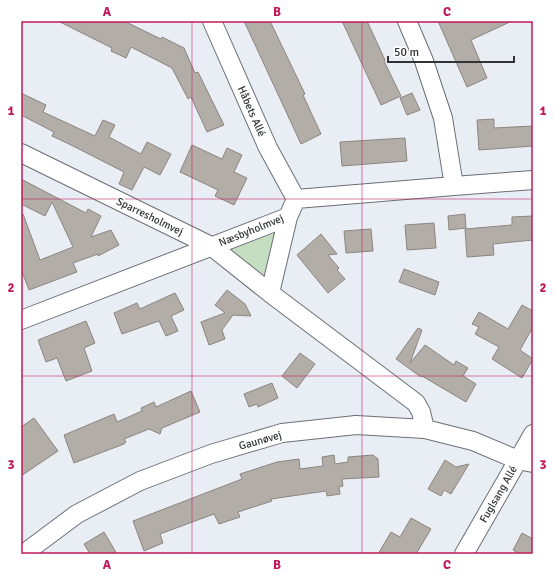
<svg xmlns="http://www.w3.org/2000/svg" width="554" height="575" font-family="Signika,sans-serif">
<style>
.green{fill:#c5dec1}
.building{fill:#b3ada7;stroke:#8c8580}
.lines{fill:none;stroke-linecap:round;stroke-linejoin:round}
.minor-casing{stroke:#6b6f76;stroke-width:20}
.minor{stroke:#fff;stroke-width:18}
.grid{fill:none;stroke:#c2185b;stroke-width:1;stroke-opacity:0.55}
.labels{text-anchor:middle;stroke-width:3.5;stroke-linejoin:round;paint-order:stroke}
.street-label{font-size:11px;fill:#313335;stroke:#fff}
.neatline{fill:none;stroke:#c2185b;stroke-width:1.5}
.grid-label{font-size:13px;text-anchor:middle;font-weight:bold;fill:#c2185b}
</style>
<rect width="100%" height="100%" fill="#e9edf4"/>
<path class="green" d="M 274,231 L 277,235 L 267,276 L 261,276 L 230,250 L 232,245 Z"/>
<path class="building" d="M 58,21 L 124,21 L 161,39 L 162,37 L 184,48 L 195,73 L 198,72 L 224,125 L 207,132 L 191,97 L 188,99 L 172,68 L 131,47 L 126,58 L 111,51 L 112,48 Z
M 244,21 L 270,21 L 305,94 L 303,95 L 321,134 L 301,144 Z
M 342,21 L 367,21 L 385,60 L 384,61 L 401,96 L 381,105 Z
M 438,21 L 512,21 L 471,40 L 487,78 L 467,87 Z
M 21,93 L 46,105 L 43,112 L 95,136 L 103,120 L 115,125 L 109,137 L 141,154 L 147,142 L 171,154 L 160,175 L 144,167 L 132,190 L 119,184 L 124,172 L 71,145 L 52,136 L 54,132 L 21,115 Z
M 412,93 L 420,110 L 407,115 L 400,98 Z
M 494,119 L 494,128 L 533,126 L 533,146 L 479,150 L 477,120 Z
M 405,138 L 407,161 L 342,166 L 340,142 Z
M 192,145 L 222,159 L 227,148 L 242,155 L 234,172 L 247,178 L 234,205 L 215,196 L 218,190 L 180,172 Z
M 21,179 L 86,213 L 88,209 L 101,216 L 91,237 L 111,230 L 119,245 L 98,256 L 98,254 L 73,263 L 77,272 L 29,290 L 21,269 L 21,214 L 23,214 L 40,260 L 73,247 L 52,202 L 45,216 L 21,204 Z
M 465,214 L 466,228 L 449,230 L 448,216 Z
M 533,216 L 533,240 L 493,244 L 494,255 L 467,257 L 465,229 L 512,225 L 512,217 Z
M 434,223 L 436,248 L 407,250 L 405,225 Z
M 371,229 L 373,251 L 346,253 L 344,231 Z
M 321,234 L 337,254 L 328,255 L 339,268 L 337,270 L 345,279 L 328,293 L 297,255 Z
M 404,269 L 439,282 L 435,295 L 399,282 Z
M 227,290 L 245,304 L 251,316 L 233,315 L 222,330 L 225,339 L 209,345 L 201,322 L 225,313 L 215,305 Z
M 175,293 L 184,310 L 171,316 L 178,331 L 166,336 L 159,321 L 122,334 L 114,313 L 137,303 L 140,309 Z
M 522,305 L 533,311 L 533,327 L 520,350 L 533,359 L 522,378 L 492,359 L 499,347 L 475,334 L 479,327 L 472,324 L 479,312 L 508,329 Z
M 86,321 L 95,343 L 84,348 L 92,371 L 66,381 L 57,358 L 46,362 L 38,340 Z
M 418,328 L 422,330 L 410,363 L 425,345 L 454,365 L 456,361 L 468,368 L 463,376 L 476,384 L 466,402 L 422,376 L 421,377 L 396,359 Z
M 300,353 L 315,364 L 297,388 L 282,376 Z
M 272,383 L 278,398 L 258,407 L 257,404 L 249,407 L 244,394 Z
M 191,391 L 200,412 L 162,428 L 160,434 L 149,429 L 124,439 L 126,442 L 124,444 L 74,463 L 64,435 L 114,414 L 117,422 L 142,411 L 141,408 L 154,402 L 156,407 Z
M 34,418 L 58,451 L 21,476 L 21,427 Z
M 334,455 L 335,464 L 348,462 L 348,457 L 373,455 L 378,459 L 379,477 L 342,479 L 343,486 L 339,487 L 340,494 L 327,496 L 326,491 L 271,499 L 272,501 L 238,512 L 240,517 L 219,524 L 214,514 L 160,534 L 163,543 L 144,551 L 133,521 L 242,479 L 240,474 L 277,462 L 299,459 L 300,469 L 323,466 L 322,457 Z
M 445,460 L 456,467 L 469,464 L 451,494 L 444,490 L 441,496 L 428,489 Z
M 411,518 L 431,529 L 416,554 L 378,554 L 391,532 L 400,537 Z
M 104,532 L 117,554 L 90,554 L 84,544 Z
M 522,533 L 533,539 L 533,554 L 520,554 L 513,550 Z"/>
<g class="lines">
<defs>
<path id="minor" d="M 212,21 L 268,148 L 296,199
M 407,21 L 424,61 L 443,118 L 454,186
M 21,153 L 211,246 L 270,293 L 416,403 L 421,412 L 425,429
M 270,293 L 288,217
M 21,320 L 288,217 L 296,199 L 454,186 L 533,180
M 25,554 L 30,549 L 77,514 L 140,481 L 211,454 L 282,433 L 356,425 L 425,429 L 473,441 L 518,460 L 533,463
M 464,554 L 533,434"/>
</defs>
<use href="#minor" class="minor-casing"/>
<use href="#minor" class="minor"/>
</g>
<path class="grid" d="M 192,21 L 192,554M 362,21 L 362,554M 21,199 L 533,199M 21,376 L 533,376"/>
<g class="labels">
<g class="street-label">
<text transform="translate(252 111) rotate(66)" y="4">Håbets Allé</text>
<text transform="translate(150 216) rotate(26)" y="4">Sparresholmvej</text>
<text transform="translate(251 230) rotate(-22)" y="4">Næsbyholmvej</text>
<text transform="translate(260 440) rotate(-16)" y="4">Gaunøvej</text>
<text transform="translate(498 494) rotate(-60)" y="4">Fuglsang Allé</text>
</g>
</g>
<rect width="554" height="575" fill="none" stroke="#ffffff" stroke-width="44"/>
<path d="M388 56v6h126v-6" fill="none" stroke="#313335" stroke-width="2"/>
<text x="394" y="56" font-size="12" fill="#313335" stroke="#ffffff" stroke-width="3" paint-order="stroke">50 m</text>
<rect x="22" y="22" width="510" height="531" class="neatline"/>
<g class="grid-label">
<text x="107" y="16">A</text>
<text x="277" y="16">B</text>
<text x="447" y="16">C</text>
<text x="11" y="115">1</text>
<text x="543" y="115">1</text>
<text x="11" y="292">2</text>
<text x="543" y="292">2</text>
<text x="11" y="469">3</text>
<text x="543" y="469">3</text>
<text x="107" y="569">A</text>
<text x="277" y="569">B</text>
<text x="447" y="569">C</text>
</g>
</svg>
